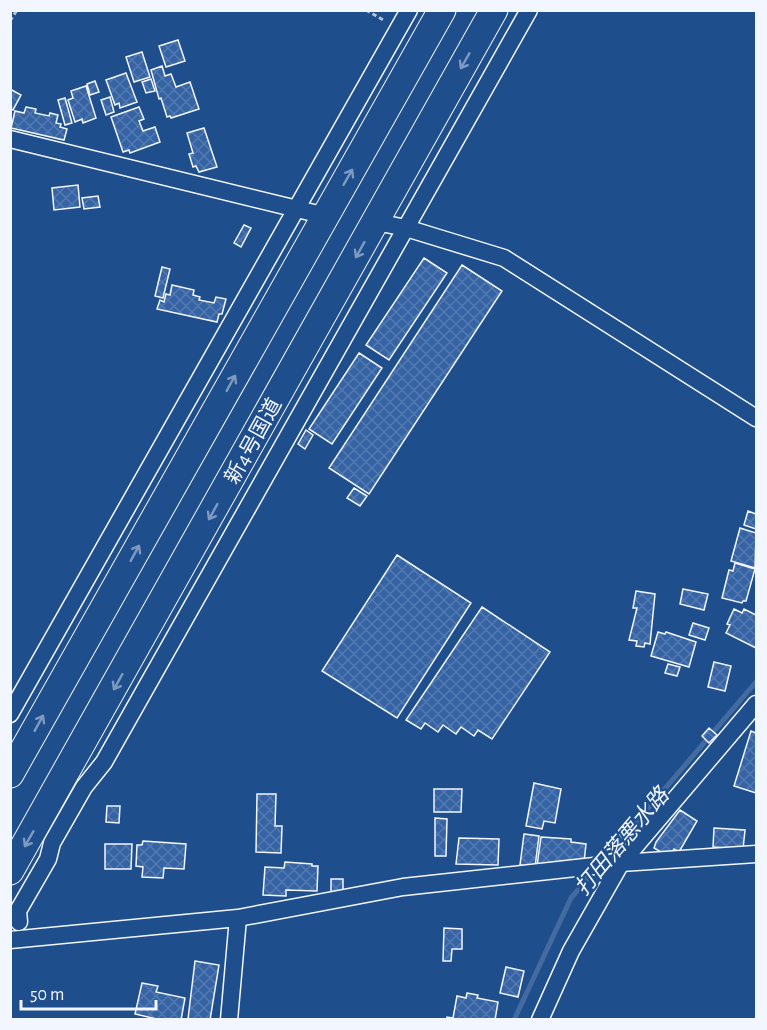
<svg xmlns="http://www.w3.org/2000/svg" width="767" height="1030" font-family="'Alegreya Sans','Noto Sans JP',sans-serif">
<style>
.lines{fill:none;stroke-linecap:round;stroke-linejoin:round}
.stream{stroke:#446ba0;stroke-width:5}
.building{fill:url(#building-cross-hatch);stroke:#f2f6ff;stroke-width:1.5}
.minor-casing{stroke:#f2f6ff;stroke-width:19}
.trunk-casing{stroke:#f2f6ff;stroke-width:29}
.path{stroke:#b3c4dc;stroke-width:3;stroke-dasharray:4.5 3;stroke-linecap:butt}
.minor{stroke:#1f4e8c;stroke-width:16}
.trunk{stroke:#1f4e8c;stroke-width:27}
.oneway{stroke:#7e9ac0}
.labels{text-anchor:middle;stroke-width:4.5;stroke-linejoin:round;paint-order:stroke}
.street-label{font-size:21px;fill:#f2f6ff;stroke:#1f4e8c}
.water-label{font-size:22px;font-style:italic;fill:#f2f6ff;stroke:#1f4e8c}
</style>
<defs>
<pattern id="building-cross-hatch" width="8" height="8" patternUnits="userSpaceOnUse" patternTransform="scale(1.5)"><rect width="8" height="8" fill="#3563a3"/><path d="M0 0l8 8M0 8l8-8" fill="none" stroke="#537ab1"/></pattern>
</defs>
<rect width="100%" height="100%" fill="#1f4e8c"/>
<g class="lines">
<path class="stream" d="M 604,860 L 756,682
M 514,1020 L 571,898 L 596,869"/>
</g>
<path class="building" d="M 178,40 L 185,61 L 166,67 L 159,46 Z
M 142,52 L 150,77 L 134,82 L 126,57 Z
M 162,66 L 165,76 L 171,74 L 176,87 L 190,82 L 199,109 L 171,118 L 170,116 L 167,117 L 161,98 L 159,99 L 151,70 Z
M 126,73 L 137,102 L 120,108 L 119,103 L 115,105 L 106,80 Z
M 151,79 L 155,91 L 146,93 L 142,82 Z
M 95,81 L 99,92 L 90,95 L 87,84 Z
M 86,86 L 96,118 L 83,123 L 82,119 L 75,122 L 68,100 L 73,98 L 71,91 Z
M 10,89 L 21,95 L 13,110 L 10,109 Z
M 110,97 L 114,112 L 106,115 L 101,100 Z
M 65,98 L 72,123 L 65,125 L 58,100 Z
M 26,107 L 36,109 L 35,113 L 49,116 L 50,113 L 58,115 L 56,123 L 61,124 L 60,127 L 67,129 L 64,140 L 11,128 L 15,111 L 24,113 Z
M 139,107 L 144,119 L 139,121 L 143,131 L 155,127 L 160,142 L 130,153 L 129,150 L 123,152 L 111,117 Z
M 204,128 L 217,167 L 199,172 L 196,166 L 193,167 L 189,154 L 193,153 L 187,133 Z
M 78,185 L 80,207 L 54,210 L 52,188 Z
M 98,196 L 100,207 L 84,209 L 82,198 Z
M 244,225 L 251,228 L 241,247 L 234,243 Z
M 424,258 L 447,273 L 389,360 L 366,345 Z
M 462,265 L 502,291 L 369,494 L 329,468 Z
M 162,267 L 170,269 L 163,298 L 155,296 Z
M 172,285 L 194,290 L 193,295 L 200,297 L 199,300 L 214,303 L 216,297 L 226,299 L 222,314 L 219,314 L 217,322 L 157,309 L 160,300 L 164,302 L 166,294 L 170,295 Z
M 359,353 L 382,368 L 332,444 L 309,429 Z
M 306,430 L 313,435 L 305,449 L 298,444 Z
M 354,488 L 367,496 L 360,506 L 347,498 Z
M 748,511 L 756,514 L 756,529 L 744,525 Z
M 740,528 L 756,533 L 755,568 L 731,561 Z
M 397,555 L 471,603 L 397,718 L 322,671 Z
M 735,563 L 755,569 L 746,601 L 743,601 L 742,603 L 722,598 L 729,570 L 733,571 Z
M 683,589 L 708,594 L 704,610 L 680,604 Z
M 636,591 L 655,594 L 650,644 L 645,643 L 644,647 L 636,646 L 637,641 L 629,640 L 637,608 L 633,608 Z
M 482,607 L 550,652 L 492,739 L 478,730 L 474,736 L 461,727 L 456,734 L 443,725 L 438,732 L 425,723 L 421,729 L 406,720 Z
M 734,609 L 742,613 L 744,609 L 756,615 L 756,648 L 726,633 L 730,625 L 727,624 Z
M 693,623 L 709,628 L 705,640 L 689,635 Z
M 658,632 L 665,634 L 666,632 L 696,642 L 689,667 L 651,656 Z
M 714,662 L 731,666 L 725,691 L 708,687 Z
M 668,664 L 680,667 L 677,676 L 665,673 Z
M 709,728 L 717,735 L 709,743 L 702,736 Z
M 751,731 L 756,733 L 756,793 L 734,786 Z
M 534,783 L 561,789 L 555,823 L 544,821 L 542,829 L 526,826 Z
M 434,789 L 462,789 L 461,812 L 434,812 Z
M 257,794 L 276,794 L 275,826 L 282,826 L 281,853 L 256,852 Z
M 107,806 L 120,806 L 119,823 L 106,822 Z
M 680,810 L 697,821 L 679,852 L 674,849 L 669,857 L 654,848 L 656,842 Z
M 435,818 L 447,819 L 446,856 L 435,856 Z
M 714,828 L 745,830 L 743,849 L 713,847 Z
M 617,832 L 626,840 L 618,849 L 609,842 Z
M 524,834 L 539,836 L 535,867 L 520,865 Z
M 541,837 L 571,839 L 571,842 L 586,844 L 583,872 L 537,866 Z
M 459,838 L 499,839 L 498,865 L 456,864 Z
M 143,841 L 186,844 L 184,869 L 164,868 L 163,878 L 142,877 L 143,867 L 136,866 L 137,845 L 142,845 Z
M 105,844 L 132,844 L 131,869 L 105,869 Z
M 285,862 L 312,864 L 312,866 L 318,866 L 317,891 L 286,890 L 286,896 L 263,895 L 265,867 L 284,868 Z
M 331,879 L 343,879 L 343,894 L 331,894 Z
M 444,928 L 462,929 L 462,949 L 452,949 L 451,961 L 443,961 Z
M 195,961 L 219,965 L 210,1020 L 188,1019 Z
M 506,967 L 524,971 L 518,997 L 500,993 Z
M 142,983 L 158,986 L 156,992 L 185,998 L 181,1020 L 161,1020 L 135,1014 Z
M 467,993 L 478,995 L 477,998 L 498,1002 L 495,1020 L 446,1020 L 447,1017 L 453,1018 L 457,996 L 466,998 Z"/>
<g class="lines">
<defs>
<path id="minor" d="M 10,139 L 326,216
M 376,222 L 406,228 L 504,258 L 756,418
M 10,714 L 409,10
M 19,922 L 18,911 L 48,859 L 52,843 L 84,787 L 104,762 L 529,10
M 10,940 L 238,918 L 403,887 L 621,863 L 756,854
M 229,1020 L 238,918
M 540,1020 L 571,951 L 621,863 L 756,704"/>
<path id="trunk" d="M 10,774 L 442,10
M 10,871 L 494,10"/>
</defs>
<use href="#minor" class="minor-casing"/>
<use href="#trunk" class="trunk-casing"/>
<path class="path" d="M 366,10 L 385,21
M 10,21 L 17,10"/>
<use href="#minor" class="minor"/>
<use href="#trunk" class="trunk"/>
</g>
<defs><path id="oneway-shaft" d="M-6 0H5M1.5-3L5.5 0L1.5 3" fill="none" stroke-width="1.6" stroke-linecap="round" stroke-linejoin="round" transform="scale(1.5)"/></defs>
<g class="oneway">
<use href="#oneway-shaft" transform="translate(465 61) rotate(120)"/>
<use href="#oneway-shaft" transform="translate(348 177) rotate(-60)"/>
<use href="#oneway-shaft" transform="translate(360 250) rotate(119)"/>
<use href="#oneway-shaft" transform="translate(231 383) rotate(-61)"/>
<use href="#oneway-shaft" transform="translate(213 512) rotate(119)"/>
<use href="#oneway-shaft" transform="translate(135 553) rotate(-61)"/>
<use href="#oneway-shaft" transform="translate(118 682) rotate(119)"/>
<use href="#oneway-shaft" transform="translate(39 723) rotate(-61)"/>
<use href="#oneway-shaft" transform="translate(29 839) rotate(120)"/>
</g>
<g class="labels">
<g class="street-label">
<text transform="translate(253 441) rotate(-61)" y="7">新4号国道</text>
</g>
<g class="water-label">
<text transform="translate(621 841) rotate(-50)" y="8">打田落悪水路</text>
</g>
</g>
<rect width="767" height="1030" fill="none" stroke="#f2f6ff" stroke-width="24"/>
<path d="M21 1000v9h135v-9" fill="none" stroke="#f2f6ff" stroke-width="3"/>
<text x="30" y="1000" font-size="18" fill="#f2f6ff" stroke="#1f4e8c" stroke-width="4.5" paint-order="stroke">50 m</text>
</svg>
